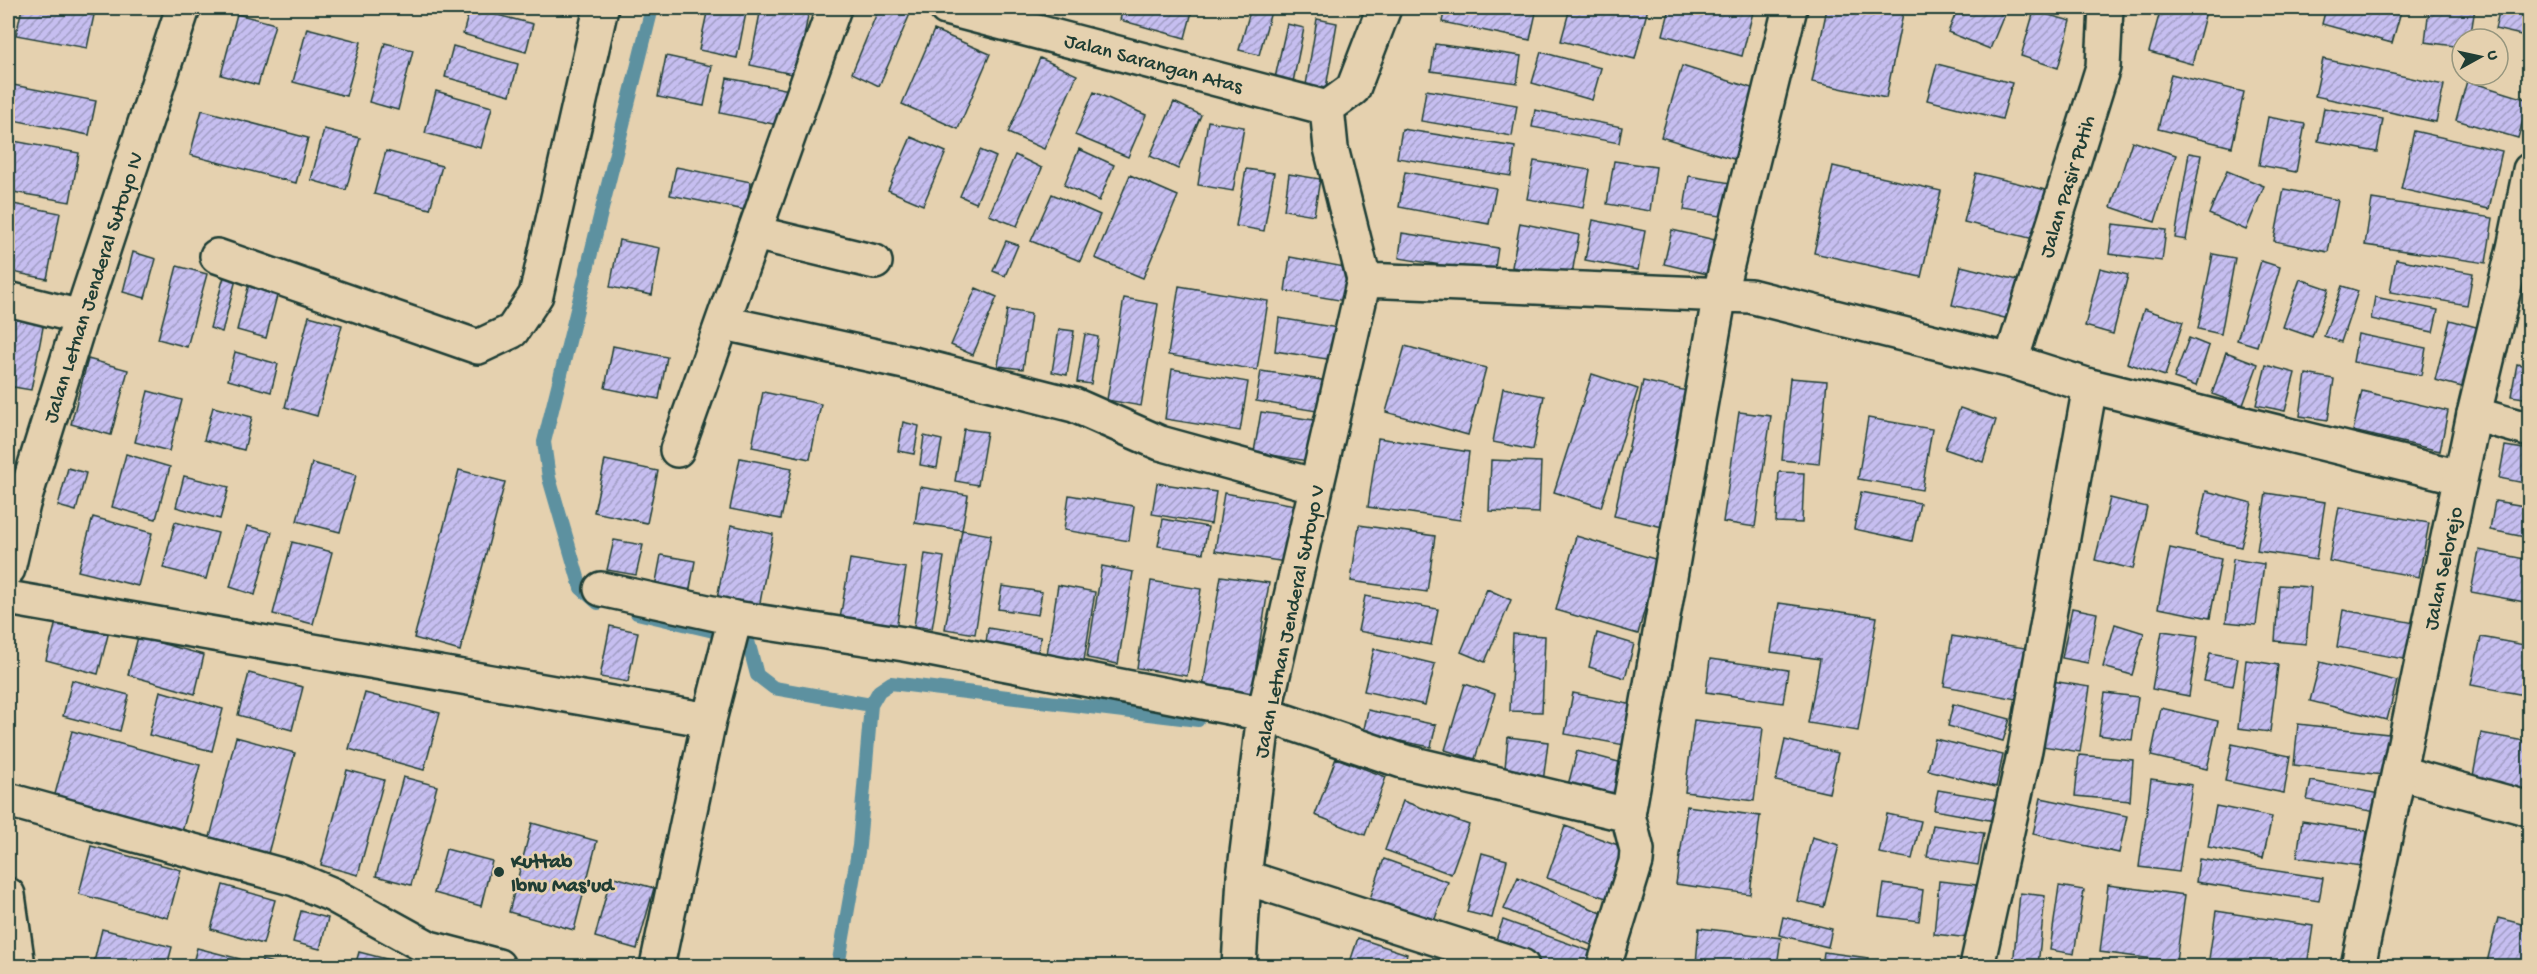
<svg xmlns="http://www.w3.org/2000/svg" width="2537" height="974" font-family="'Gochi Hand',sans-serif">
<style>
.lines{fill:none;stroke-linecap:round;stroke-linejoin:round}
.stream{stroke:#5d91a0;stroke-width:14}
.building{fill:url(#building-hatch);stroke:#1f3d34;stroke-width:1.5}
.minor-casing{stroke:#1f3d34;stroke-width:38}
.tertiary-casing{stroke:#1f3d34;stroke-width:38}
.minor{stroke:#e5d1af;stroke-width:33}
.tertiary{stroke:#e5d1af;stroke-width:33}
.poi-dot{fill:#1f3d34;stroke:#e5d1af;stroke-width:2}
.labels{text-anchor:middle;stroke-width:5;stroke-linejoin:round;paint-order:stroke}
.street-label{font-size:21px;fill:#1f3d34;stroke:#e5d1af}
.poi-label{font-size:21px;font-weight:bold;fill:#1f3d34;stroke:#e5d1af;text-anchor:start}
</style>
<defs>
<pattern id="building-hatch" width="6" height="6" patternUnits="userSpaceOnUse" patternTransform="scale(1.5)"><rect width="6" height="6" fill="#c6bef0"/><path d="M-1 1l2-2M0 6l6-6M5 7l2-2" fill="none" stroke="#a09cc3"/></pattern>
</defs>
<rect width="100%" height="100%" fill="#e5d1af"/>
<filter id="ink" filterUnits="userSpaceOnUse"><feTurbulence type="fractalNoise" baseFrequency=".0167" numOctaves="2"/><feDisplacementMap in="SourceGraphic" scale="12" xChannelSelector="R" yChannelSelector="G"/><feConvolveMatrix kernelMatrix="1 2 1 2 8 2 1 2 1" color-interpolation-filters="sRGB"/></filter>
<g filter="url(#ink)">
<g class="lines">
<path class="stream" d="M 598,603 L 581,588 L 549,478 L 544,442 L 652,8
M 637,613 L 739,637 L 748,641 L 757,675 L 774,688 L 871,705 L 859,846 L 838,966
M 871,705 L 879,691 L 891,683 L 1198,720"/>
</g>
<path class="building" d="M 22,8 L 56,8 L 94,15 L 87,48 L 16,35 Z
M 470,8 L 533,24 L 526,52 L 463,34 Z
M 543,8 L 566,8 L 564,14 Z
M 708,8 L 747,8 L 737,58 L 699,50 Z
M 761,8 L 796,8 L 809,10 L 797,75 L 750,65 Z
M 879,8 L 895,8 L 910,14 L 879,86 L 852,73 Z
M 1123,8 L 1193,8 L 1185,38 L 1120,20 Z
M 1251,8 L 1272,8 L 1259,55 L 1239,50 Z
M 1445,8 L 1537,8 L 1530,40 L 1442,22 Z
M 1570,8 L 1648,8 L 1635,59 L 1561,41 Z
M 1670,8 L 1754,8 L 1742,56 L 1663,35 Z
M 1827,8 L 1879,8 L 1903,13 L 1886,98 L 1812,82 Z
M 1958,8 L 1985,8 L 2004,15 L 1990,49 L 1948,32 Z
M 2161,8 L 2207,8 L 2192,64 L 2149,52 Z
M 2326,8 L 2402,8 L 2392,43 L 2322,24 Z
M 2429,8 L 2475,8 L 2470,39 L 2462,39 L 2462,47 L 2425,42 Z
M 2500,8 L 2530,8 L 2530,37 L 2495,29 Z
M 2034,11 L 2071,21 L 2058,68 L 2021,56 Z
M 237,14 L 275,24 L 258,85 L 221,75 Z
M 1317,19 L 1337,23 L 1326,88 L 1306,85 Z
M 1287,24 L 1304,28 L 1293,82 L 1275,78 Z
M 307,28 L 361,42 L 346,96 L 293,82 Z
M 934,30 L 990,54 L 958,129 L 902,104 Z
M 385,43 L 413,50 L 398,110 L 369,102 Z
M 1435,44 L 1521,56 L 1517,83 L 1431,71 Z
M 453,46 L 518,64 L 510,95 L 445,77 Z
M 1541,52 L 1601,68 L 1592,100 L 1532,83 Z
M 666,56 L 712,66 L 704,106 L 658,97 Z
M 1040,58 L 1077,75 L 1044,149 L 1008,133 Z
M 2323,59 L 2444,85 L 2436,122 L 2315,96 Z
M 1937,64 L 2012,83 L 2002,119 L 1927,100 Z
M 1682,66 L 1758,90 L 1737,160 L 1661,137 Z
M 2171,74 L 2244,92 L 2232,147 L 2158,129 Z
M 727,78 L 790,90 L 783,126 L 720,113 Z
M 2467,81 L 2529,100 L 2518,138 L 2456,120 Z
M 8,84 L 96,101 L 89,135 L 8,119 Z
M 1426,90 L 1517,105 L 1512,136 L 1421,121 Z
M 436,91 L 492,107 L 481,148 L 425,133 Z
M 1094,92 L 1146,115 L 1128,157 L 1075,135 Z
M 1174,102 L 1201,115 L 1178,169 L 1150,156 Z
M 2324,108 L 2383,119 L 2377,152 L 2318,141 Z
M 202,110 L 308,138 L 296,183 L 190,155 Z
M 1535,110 L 1622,127 L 1619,143 L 1532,127 Z
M 2268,117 L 2305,124 L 2296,172 L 2259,165 Z
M 1208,121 L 1244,127 L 1233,191 L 1198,185 Z
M 324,129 L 360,138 L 346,190 L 311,180 Z
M 1402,129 L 1515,147 L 1511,176 L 1397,158 Z
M 2414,131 L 2502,151 L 2489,209 L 2401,189 Z
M 911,137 L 946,152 L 923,205 L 888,190 Z
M 8,140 L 79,153 L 70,202 L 8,191 Z
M 2132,141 L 2176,155 L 2155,222 L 2111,207 Z
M 1079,149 L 1114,165 L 1099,201 L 1064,185 Z
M 980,150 L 996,157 L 976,203 L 960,196 Z
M 386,151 L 442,166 L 430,209 L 374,194 Z
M 2189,153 L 2201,155 L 2186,240 L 2175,238 Z
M 1015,155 L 1042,168 L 1017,226 L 989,215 Z
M 1534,161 L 1590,170 L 1583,208 L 1527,199 Z
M 1614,161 L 1656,167 L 1650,211 L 1607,204 Z
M 1833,166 L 1941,191 L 1921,277 L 1814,253 Z
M 676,167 L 751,182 L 745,210 L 670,195 Z
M 1246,169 L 1274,173 L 1264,231 L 1236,226 Z
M 2227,171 L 2264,186 L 2246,230 L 2209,214 Z
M 1405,172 L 1496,188 L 1489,224 L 1399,207 Z
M 1976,173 L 2054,192 L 2042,241 L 1964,222 Z
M 1289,174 L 1320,179 L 1314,215 L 1284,210 Z
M 1130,175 L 1178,196 L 1143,278 L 1095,258 Z
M 1689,176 L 1743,185 L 1737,219 L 1684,210 Z
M 2284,189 L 2338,200 L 2328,252 L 2274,241 Z
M 1052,194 L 1100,215 L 1080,261 L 1031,241 Z
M 2372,199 L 2493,218 L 2486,263 L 2365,245 Z
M 8,203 L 60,213 L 47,279 L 8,271 Z
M 1593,220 L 1645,231 L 1638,270 L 1585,260 Z
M 1520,223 L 1579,235 L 1571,279 L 1512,267 Z
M 2113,224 L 2166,230 L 2162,261 L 2109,254 Z
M 1672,230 L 1724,242 L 1716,276 L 1664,264 Z
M 1402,233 L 1498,248 L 1494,274 L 1399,258 Z
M 619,240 L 660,248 L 652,295 L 610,287 Z
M 1006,241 L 1018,245 L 1005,276 L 993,271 Z
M 133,252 L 156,259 L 145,298 L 123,292 Z
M 2213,254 L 2235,258 L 2221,334 L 2198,329 Z
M 1290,257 L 1350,268 L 1345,301 L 1285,291 Z
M 2396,259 L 2473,273 L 2467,305 L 2390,292 Z
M 2261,261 L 2280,267 L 2257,346 L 2237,340 Z
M 177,266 L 207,274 L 187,347 L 158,339 Z
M 1961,266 L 2026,282 L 2017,321 L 1952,305 Z
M 2100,268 L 2128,275 L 2113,334 L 2085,326 Z
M 226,269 L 238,272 L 222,332 L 210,328 Z
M 2300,279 L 2329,289 L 2312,337 L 2283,327 Z
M 250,280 L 279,288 L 266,338 L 237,330 Z
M 1179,286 L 1268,301 L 1257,370 L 1168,355 Z
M 2342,286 L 2358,291 L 2341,342 L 2324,336 Z
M 976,288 L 997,297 L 973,355 L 951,345 Z
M 2375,297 L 2438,310 L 2433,332 L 2371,319 Z
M 1124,298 L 1158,304 L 1141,406 L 1107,400 Z
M 2144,309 L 2183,322 L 2165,376 L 2127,363 Z
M 1007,310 L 1031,314 L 1023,369 L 998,366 Z
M 8,315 L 44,322 L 31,390 L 8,386 Z
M 309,316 L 342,325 L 317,416 L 285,407 Z
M 1279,318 L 1344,329 L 1340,361 L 1275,351 Z
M 2450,320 L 2480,328 L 2466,388 L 2435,380 Z
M 1059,329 L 1074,331 L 1067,375 L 1052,372 Z
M 1085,334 L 1098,337 L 1091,384 L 1077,382 Z
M 2358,334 L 2426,348 L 2421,375 L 2353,362 Z
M 2189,338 L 2209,346 L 2196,386 L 2174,378 Z
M 613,346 L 667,357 L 659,399 L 605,388 Z
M 1405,346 L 1486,368 L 1468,435 L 1386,412 Z
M 235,352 L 278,364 L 271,392 L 228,380 Z
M 2226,352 L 2258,364 L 2243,405 L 2212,394 Z
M 88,359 L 128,370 L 111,435 L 71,424 Z
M 2517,364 L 2530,367 L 2530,399 L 2511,396 Z
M 2266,365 L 2295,373 L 2285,411 L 2256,405 Z
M 1172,369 L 1248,382 L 1240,431 L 1165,419 Z
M 1261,371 L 1328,381 L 1323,412 L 1256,401 Z
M 1592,374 L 1638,389 L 1601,507 L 1554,492 Z
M 2306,374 L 2334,379 L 2328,420 L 2300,416 Z
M 1790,378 L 1827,381 L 1819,464 L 1782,460 Z
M 1643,381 L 1692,392 L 1663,527 L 1614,516 Z
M 1503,388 L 1544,396 L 1533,450 L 1493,442 Z
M 148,391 L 182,400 L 169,451 L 135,442 Z
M 2362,391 L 2448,411 L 2440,451 L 2353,431 Z
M 763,392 L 821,404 L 810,459 L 752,447 Z
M 213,407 L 252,417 L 244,450 L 204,440 Z
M 1960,408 L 1996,420 L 1983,462 L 1945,449 Z
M 1261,412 L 1326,422 L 1319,463 L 1254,452 Z
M 1739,412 L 1771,416 L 1755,527 L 1723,522 Z
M 1868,418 L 1932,429 L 1922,490 L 1858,479 Z
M 903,422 L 919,426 L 914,454 L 898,451 Z
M 964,429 L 987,432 L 978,485 L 955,481 Z
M 924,436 L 942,440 L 937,468 L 920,465 Z
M 1378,438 L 1469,452 L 1460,520 L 1368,507 Z
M 2505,446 L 2530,450 L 2530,484 L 2499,478 Z
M 126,454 L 170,467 L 156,519 L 112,507 Z
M 740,458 L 792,468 L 781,519 L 730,509 Z
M 605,460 L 658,471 L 647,523 L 594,512 Z
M 1491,460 L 1541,462 L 1539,513 L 1489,511 Z
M 312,463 L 356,475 L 340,532 L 297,521 Z
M 68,468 L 86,473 L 76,511 L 58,506 Z
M 459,470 L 505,482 L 460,651 L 414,638 Z
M 1779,472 L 1804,473 L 1802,523 L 1776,522 Z
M 184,476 L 229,487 L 220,519 L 176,507 Z
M 1157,483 L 1216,492 L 1211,524 L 1152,514 Z
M 920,487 L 968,495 L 962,530 L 915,523 Z
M 2206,491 L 2252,503 L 2241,547 L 2196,536 Z
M 1861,492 L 1920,503 L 1912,541 L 1854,529 Z
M 1224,493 L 1302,506 L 1292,563 L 1215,551 Z
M 2266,493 L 2325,502 L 2316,560 L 2257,551 Z
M 1069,495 L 1134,506 L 1129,541 L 1064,530 Z
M 2110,498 L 2147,507 L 2133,569 L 2095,560 Z
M 2495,501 L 2530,507 L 2530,538 L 2490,530 Z
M 2339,507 L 2429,523 L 2419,577 L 2329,561 Z
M 93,517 L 152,533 L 138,586 L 78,571 Z
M 1163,519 L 1208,527 L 1203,553 L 1158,546 Z
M 175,522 L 218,533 L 206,579 L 163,568 Z
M 731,525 L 773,534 L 758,613 L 716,604 Z
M 1359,525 L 1435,536 L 1427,592 L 1351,581 Z
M 247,526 L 272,532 L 255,595 L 230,587 Z
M 962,530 L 991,535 L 975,634 L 945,629 Z
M 1576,536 L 1658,560 L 1638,634 L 1556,610 Z
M 614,540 L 643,545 L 636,575 L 607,570 Z
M 292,542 L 332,552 L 313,624 L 273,614 Z
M 2170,548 L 2221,559 L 2210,618 L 2158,608 Z
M 2479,550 L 2530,560 L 2530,603 L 2471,592 Z
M 925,554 L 944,557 L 932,629 L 914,626 Z
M 661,555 L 695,561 L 689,594 L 655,587 Z
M 850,559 L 906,568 L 895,635 L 839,625 Z
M 2233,559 L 2264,564 L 2256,625 L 2226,622 Z
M 1102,566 L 1133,572 L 1118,664 L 1087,658 Z
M 1221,576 L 1269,583 L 1251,699 L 1202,693 Z
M 1151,581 L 1201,589 L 1187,676 L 1137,668 Z
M 1058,585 L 1095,592 L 1082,673 L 1045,667 Z
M 2279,585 L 2311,587 L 2306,644 L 2275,641 Z
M 1002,586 L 1042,592 L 1038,615 L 998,609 Z
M 1487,589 L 1511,600 L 1485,662 L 1461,652 Z
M 1365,596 L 1438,609 L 1431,645 L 1358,631 Z
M 1779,603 L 1877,617 L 1858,731 L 1808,723 L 1820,659 L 1771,652 Z
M 2072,608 L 2097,613 L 2088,663 L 2062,658 Z
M 2343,610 L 2415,623 L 2409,660 L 2337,647 Z
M 57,618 L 109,631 L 98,674 L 46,660 Z
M 2115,624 L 2144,633 L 2132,675 L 2103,667 Z
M 610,626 L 638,632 L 628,682 L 600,677 Z
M 988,628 L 1041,637 L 1036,660 L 985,651 Z
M 2162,631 L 2198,636 L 2189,696 L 2152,689 Z
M 1597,633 L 1634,644 L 1625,678 L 1589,667 Z
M 1513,634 L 1545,636 L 1542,712 L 1510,711 Z
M 1952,636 L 2025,648 L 2017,699 L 1944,686 Z
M 138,637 L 204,655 L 195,694 L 128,675 Z
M 2481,637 L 2530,646 L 2530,696 L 2471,685 Z
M 1374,649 L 1435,664 L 1425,705 L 1364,691 Z
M 2210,653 L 2238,658 L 2233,686 L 2204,681 Z
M 1710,659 L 1788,670 L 1783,703 L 1706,692 Z
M 2246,660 L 2278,665 L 2270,732 L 2238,728 Z
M 2320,662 L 2397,681 L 2387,720 L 2310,701 Z
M 249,673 L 303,687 L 292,730 L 238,715 Z
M 72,680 L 129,695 L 120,731 L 63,716 Z
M 2052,681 L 2090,687 L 2080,752 L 2042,746 Z
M 1465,684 L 1495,694 L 1475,759 L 1445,750 Z
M 160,691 L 223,709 L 212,751 L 149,735 Z
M 365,693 L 440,713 L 424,770 L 349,749 Z
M 1573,693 L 1643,707 L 1635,747 L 1565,734 Z
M 2105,693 L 2138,697 L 2132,740 L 2099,735 Z
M 1953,704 L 2010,719 L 2003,741 L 1948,726 Z
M 2161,708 L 2218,721 L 2207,769 L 2151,756 Z
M 1368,710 L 1436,725 L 1431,747 L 1363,734 Z
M 1694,720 L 1763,728 L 1754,801 L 1685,792 Z
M 2298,724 L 2397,735 L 2392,776 L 2294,765 Z
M 72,731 L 200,765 L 182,832 L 54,798 Z
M 2481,733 L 2530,742 L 2530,797 L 2471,787 Z
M 236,737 L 295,753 L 266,861 L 208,845 Z
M 1508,737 L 1548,742 L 1543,782 L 1504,778 Z
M 1935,739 L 2003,755 L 1996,787 L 1928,770 Z
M 1785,740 L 1838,753 L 1829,793 L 1776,781 Z
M 2232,744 L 2290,756 L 2284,793 L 2225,781 Z
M 1577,751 L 1634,766 L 1624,804 L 1567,789 Z
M 2079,755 L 2133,760 L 2130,801 L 2075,796 Z
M 1336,758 L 1386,777 L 1365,835 L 1315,815 Z
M 347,770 L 384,780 L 358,875 L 321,865 Z
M 403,777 L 437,786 L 411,885 L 376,876 Z
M 2151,779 L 2192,785 L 2179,872 L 2139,867 Z
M 2311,781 L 2380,794 L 2376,812 L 2307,800 Z
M 1938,790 L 1998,800 L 1995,821 L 1934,810 Z
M 2041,798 L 2127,816 L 2119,853 L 2033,834 Z
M 1403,801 L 1469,825 L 1451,874 L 1385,850 Z
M 1687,806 L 1760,816 L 1750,894 L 1676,884 Z
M 2216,806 L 2272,817 L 2263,858 L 2208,847 Z
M 1887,814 L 1921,821 L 1912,859 L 1879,853 Z
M 2302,821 L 2367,831 L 2362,866 L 2297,857 Z
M 532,823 L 597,841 L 574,930 L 509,912 Z
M 1933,825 L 1984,833 L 1978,865 L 1927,857 Z
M 1565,826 L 1632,850 L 1615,901 L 1547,878 Z
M 1812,837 L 1839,845 L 1824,907 L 1797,901 Z
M 91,846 L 181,870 L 168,918 L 79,894 Z
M 446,849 L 492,861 L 481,906 L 434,893 Z
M 1482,853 L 1507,860 L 1492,918 L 1467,912 Z
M 1384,859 L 1448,882 L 1431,930 L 1367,907 Z
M 2199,859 L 2323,878 L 2319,901 L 2196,882 Z
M 611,876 L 654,888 L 637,949 L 595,937 Z
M 1518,877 L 1604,914 L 1591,945 L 1504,909 Z
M 1939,881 L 1976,885 L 1970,938 L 1934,934 Z
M 1884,884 L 1923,890 L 1919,921 L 1879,916 Z
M 223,885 L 275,900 L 263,944 L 211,929 Z
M 2108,885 L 2185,895 L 2176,962 L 2100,952 Z
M 2059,886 L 2084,890 L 2074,954 L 2050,950 Z
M 2020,893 L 2045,896 L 2038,966 L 2013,966 Z
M 301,911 L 328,918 L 320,949 L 293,942 Z
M 2216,911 L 2313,926 L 2307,966 L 2208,966 Z
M 1783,917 L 1832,929 L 1828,947 L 1779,935 Z
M 2498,918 L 2530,926 L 2530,966 L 2486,966 Z
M 1503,920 L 1601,955 L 1598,966 L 1546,966 L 1493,948 Z
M 1699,928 L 1781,938 L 1777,966 L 1722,966 L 1696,964 Z
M 102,929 L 172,947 L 167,966 L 93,966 Z
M 1358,938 L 1407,954 L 1404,966 L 1364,966 L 1350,962 Z
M 197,948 L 240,959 L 238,966 L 192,966 Z
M 359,952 L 394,961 L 392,966 L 355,966 Z
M 1824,952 L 1868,958 L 1867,966 L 1822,966 Z
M 262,960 L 284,966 L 260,966 Z
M 1885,963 L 1915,966 L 1884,966 Z"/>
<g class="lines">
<defs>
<path id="minor" d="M 946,8 L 1327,108
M 1327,108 L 1331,148 L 1364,280 L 1750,296 L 2011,361 L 2090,386 L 2460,477
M 1327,108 L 1353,89 L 1384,8
M 755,233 L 875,262
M 217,256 L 478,347 L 512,331 L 536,295 L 601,8
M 8,299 L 81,317
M 724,323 L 913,364 L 1074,405 L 1160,443 L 1316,486
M 2011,361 L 2103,67 L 2106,8
M 2474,414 L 2530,430
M 677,450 L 834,8
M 8,569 L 23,504 L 81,317 L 183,8
M 601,589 L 735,618 L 904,644 L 1264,714 L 1402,761 L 1628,815
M 8,598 L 709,720
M 2400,773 L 2530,809
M 8,800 L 295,879 L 333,895 L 429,948 L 498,966
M 1244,877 L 1522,966
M 8,895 L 18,966
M 657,966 L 709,720 L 735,618
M 1239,966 L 1244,877 L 1264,714 L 1364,280
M 1604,966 L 1636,862 L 1637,850 L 1628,815 L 1720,293 L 1790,8
M 1977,966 L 2025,750 L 2090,386"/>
<path id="tertiary" d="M 2358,966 L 2474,414 L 2514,248 L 2530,170"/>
</defs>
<use href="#minor" class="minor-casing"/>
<use href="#tertiary" class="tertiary-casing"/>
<use href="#minor" class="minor"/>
<use href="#tertiary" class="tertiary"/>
</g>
</g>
<circle class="poi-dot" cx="499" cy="872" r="6"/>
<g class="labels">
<g class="street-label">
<text transform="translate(1154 62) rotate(15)" y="7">Jalan Sarangan Atas</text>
<text transform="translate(2066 186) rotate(-73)" y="7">Jalan Pasir Putih</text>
<text transform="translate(92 287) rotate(-72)" y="7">Jalan Letnan Jenderal Sutoyo IV</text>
<text transform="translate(2442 568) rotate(-78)" y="7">Jalan Selorejo</text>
<text transform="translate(1288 621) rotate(-78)" y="7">Jalan Letnan Jenderal Sutoyo V</text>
</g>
<g class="poi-label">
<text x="511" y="867">Kuttab<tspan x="511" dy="24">Ibnu Mas'ud</tspan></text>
</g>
</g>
<rect width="2537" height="974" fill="none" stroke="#e5d1af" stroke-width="30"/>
<rect x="15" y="15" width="2507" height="944" fill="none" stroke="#1f3d34" stroke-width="2" filter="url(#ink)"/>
<g transform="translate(2480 57) rotate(82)"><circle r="28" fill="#e5d1af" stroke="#96967e" stroke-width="1.5"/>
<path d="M0-4.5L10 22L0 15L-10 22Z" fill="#1f3d34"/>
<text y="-9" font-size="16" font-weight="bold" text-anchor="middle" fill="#1f3d34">U</text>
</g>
</svg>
